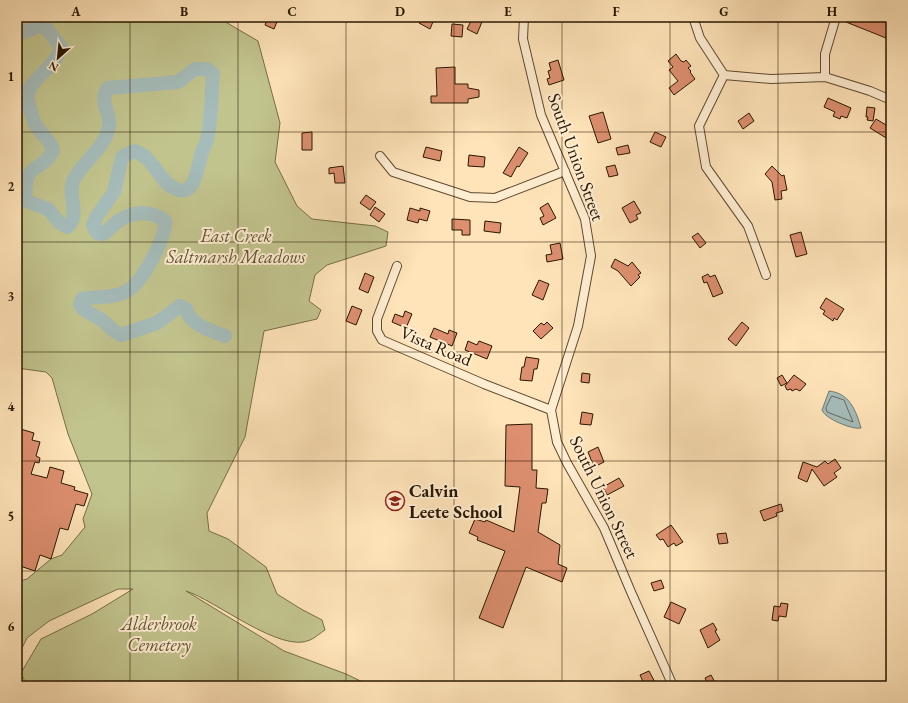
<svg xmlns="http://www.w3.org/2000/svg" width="908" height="703" font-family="'EB Garamond',serif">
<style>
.green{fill:#c2c48e;stroke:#766e47}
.water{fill:#a5bcba;stroke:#737a70}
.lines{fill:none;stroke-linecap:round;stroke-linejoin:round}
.shore{stroke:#676a5d;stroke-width:1}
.river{stroke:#a5bcba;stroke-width:14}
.building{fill:#dd8f6f;stroke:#291700}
.street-casing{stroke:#5e4a2e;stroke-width:10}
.street{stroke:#ffedd2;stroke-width:8}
.grid{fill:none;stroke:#291700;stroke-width:1;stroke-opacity:0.55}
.labels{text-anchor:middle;stroke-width:4;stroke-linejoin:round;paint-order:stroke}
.street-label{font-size:18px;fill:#291700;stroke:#ffedd2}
.park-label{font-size:18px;font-style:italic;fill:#5f5432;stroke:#ffedd2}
.poi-label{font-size:18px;font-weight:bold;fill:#291700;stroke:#ffedd2;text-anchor:start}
.neatline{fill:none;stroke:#291700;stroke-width:1.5}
.grid-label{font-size:13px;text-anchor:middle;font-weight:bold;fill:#291700}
</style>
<rect width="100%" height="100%" fill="#ffe4b9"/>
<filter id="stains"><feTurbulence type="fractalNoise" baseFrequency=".005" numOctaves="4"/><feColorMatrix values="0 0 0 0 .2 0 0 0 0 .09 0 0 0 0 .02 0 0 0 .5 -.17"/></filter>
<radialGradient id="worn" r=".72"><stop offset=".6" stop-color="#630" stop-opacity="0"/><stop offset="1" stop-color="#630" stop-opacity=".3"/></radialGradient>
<path class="green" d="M 17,17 L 217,17 L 258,41 L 280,123 L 275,162 L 297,206 L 312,219 L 375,226 L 388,232 L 386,246 L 327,265 L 315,275 L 309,301 L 321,310 L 317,319 L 264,331 L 245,437 L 207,513 L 209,531 L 228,539 L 266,567 L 277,594 L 301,609 L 322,620 L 325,630 C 320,633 315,638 310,640 C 281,654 215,600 186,591 L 284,651 L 346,674 L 371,686 L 27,686 L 21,673 L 41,639 L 92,614 L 133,589 L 118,589 L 49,621 L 27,638 L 19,654 L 17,686 L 17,582 L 27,579 L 51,559 L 62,555 L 85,527 L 83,519 L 92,494 L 68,434 L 52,378 L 46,372 L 17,368 Z"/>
<path class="water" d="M 829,391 C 849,393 856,410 861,428 C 853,430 825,419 822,410 Z"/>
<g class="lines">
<path class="shore" d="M 832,396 L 844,400 L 853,422 L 827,412 L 826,408 Z"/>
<path class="river" d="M 17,35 L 39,26 L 47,29 L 61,47 C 55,69 29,79 28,95 C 27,102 31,112 33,119 C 36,131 49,137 53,150 C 43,174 22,159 26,201 L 48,209 L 60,223 L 67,227 C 82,215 66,195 74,179 C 85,159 105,149 109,126 C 111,112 98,101 108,88 L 178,82 L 195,69 L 207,69 L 213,74 C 211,94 212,115 208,135 C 207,142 203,149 201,155 C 198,166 195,198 176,189 C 157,181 155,157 134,151 L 122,157 L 114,192 L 97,216 L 93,225 L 97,233 L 103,234 C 108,231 112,226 117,222 C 131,211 152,210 165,221 C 167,236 143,280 130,289 C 117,299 98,296 82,299 L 80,304 L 83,309 L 102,320 L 113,330 L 121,335 L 157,323 L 180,306 L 186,309 C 191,326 210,330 225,336"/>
</g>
<path class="building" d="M 268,17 L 279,17 L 274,29 L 265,25 Z
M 422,17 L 435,17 L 430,29 L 419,23 Z
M 473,17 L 484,17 L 477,34 L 467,29 Z
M 847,17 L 879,17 L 878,20 L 891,24 L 891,40 L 846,22 Z
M 452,24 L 463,25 L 462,37 L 451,36 Z
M 676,54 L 681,61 L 684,62 L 686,60 L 691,66 L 688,68 L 691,71 L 690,72 L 695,79 L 674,95 L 669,88 L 678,81 L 669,70 L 673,67 L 668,61 Z
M 558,60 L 564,80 L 549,85 L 547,79 L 550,78 L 548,71 L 551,70 L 549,63 Z
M 455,67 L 455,84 L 468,84 L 468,88 L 479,90 L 479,97 L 468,99 L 468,103 L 431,103 L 431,96 L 437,96 L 436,68 Z
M 828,98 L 851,108 L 847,118 L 841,116 L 840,119 L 833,116 L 835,112 L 824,107 Z
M 867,107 L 875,108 L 873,121 L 867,120 L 868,117 L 866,117 Z
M 603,112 L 611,139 L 598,143 L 589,116 Z
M 749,113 L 754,121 L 743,129 L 738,121 Z
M 876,119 L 891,128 L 891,141 L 870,128 Z
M 312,132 L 312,150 L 302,150 L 302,133 Z
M 655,132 L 666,137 L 661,147 L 650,142 Z
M 628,145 L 630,153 L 618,155 L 616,148 Z
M 426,147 L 442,151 L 440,161 L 423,157 Z
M 519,147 L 528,153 L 519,167 L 517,166 L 511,177 L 503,173 Z
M 469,155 L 485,157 L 484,167 L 468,166 Z
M 615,165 L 618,175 L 609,177 L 606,167 Z
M 343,166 L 345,183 L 335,183 L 334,173 L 329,174 L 329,168 Z
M 772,166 L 782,176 L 784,175 L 787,190 L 781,191 L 782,199 L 775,200 L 772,182 L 765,174 Z
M 366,195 L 376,202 L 370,210 L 360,203 Z
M 634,201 L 641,213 L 636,215 L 638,219 L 630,223 L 622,208 Z
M 548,203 L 556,218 L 543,225 L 540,218 L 544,216 L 540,208 Z
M 375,207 L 385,214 L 379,222 L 370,215 Z
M 410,208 L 420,211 L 420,208 L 430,211 L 427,221 L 419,219 L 418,223 L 407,220 Z
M 452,219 L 470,220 L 470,235 L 462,235 L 462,230 L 452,230 Z
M 485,221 L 501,223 L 500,233 L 484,231 Z
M 801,232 L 807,254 L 796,257 L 790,235 Z
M 698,233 L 706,243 L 700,248 L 692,237 Z
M 560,243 L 563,259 L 547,262 L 546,255 L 552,254 L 550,245 Z
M 615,259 L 628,266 L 632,262 L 641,273 L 638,275 L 640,277 L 631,286 L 618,271 L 611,267 Z
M 365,273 L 374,277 L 368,293 L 359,289 Z
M 708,274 L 710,277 L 715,275 L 723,293 L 713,297 L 707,282 L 704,283 L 702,277 Z
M 539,280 L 549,284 L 543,300 L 532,295 Z
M 826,298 L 844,309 L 837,320 L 834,318 L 833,321 L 823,314 L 825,311 L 820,308 Z
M 352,306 L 362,310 L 356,325 L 346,321 Z
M 405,311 L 412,314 L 406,328 L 392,322 L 395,314 L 403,317 Z
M 547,322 L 553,328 L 541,339 L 533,331 L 541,323 L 544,325 Z
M 742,322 L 749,328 L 736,346 L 728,339 Z
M 434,328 L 448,334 L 449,330 L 457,333 L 452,346 L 430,337 Z
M 468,341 L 477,345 L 479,341 L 492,346 L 487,359 L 465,350 Z
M 526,357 L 539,359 L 537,369 L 534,369 L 532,381 L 520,380 L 522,367 L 524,367 Z
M 582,373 L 590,374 L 589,383 L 581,382 Z
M 782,375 L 787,383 L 781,386 L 777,378 Z
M 794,375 L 806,384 L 800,391 L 796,389 L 792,391 L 791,389 L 787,390 L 785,386 Z
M 582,412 L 593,414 L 591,425 L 580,424 Z
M 532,424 L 532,470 L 537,470 L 536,488 L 548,489 L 546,503 L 542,503 L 538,532 L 560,545 L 558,564 L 567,568 L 562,582 L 526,567 L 503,628 L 479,618 L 505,551 L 477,540 L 478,537 L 469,533 L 475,519 L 485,522 L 486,520 L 514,532 L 520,487 L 505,486 L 506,425 Z
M 17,428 L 34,433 L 32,440 L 40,442 L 36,456 L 40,458 L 39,463 L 35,462 L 31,474 L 47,478 L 50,467 L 64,471 L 61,483 L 75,487 L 74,490 L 88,494 L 84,506 L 76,504 L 68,530 L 60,528 L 51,559 L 40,555 L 35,571 L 17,565 Z
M 598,447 L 604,462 L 594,467 L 588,452 Z
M 835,459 L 841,468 L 834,473 L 837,477 L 824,486 L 812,469 L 807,482 L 798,478 L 803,462 L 817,467 L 825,461 L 828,464 Z
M 619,478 L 624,486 L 607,495 L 603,487 Z
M 781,504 L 783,511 L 776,513 L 777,516 L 764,521 L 760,511 Z
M 671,525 L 683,542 L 676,546 L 674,543 L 668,547 L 663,539 L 660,540 L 656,535 Z
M 726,533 L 728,543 L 719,544 L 717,534 Z
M 661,580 L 664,588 L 654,591 L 651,583 Z
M 671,602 L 686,609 L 679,624 L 664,617 Z
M 781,603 L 788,604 L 786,617 L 779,616 L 778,621 L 772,620 L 774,606 L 780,607 Z
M 713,623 L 717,630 L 715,631 L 720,640 L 708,648 L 700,630 Z
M 649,671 L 657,686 L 645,686 L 640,675 Z
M 711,675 L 717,686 L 709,686 L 705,678 Z"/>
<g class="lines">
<defs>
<path id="street" d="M 524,17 L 523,39 L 541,115 L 585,219 L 591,256 L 578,326 L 551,410 L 557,442 L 567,463 L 604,528 L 631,592 L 673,686
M 693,17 L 700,38 L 724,75 L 771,79 L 825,77 L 870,91 L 891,100
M 724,75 L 699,126 L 706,167 L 748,226 L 766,275
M 825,77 L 825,54 L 836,17
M 380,156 L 393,172 L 470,197 L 495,198 L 565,171
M 397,266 L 377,319 L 377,331 L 382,340 L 484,384 L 551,410"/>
</defs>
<use href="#street" class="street-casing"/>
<use href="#street" class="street"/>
</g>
<path class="grid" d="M 130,17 L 130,686M 238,17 L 238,686M 346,17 L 346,686M 454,17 L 454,686M 562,17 L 562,686M 670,17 L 670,686M 778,17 L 778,686M 17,132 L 891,132M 17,242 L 891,242M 17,352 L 891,352M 17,461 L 891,461M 17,571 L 891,571"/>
<defs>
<symbol id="school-ring" viewBox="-11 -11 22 22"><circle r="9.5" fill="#ffedd2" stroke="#8f2418" stroke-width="1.5"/><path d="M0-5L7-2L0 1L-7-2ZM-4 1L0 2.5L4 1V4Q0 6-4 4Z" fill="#8f2418"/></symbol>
</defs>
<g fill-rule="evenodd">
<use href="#school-ring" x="384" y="490" width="22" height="22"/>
</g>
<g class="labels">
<g class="street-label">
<text transform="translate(576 157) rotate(70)" y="6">South Union Street</text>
<text transform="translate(436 346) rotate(23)" y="6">Vista Road</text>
<text transform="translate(604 497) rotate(64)" y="6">South Union Street</text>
</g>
<g class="park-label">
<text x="236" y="242">East Creek<tspan x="236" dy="21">Saltmarsh Meadows</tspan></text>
<text x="159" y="630">Alderbrook<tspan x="159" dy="21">Cemetery</tspan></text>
</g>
<g class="poi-label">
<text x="409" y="497">Calvin<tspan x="409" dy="21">Leete School</tspan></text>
</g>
</g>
<rect width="908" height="703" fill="none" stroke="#ffe4b9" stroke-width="44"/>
<g transform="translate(58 58) rotate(207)" stroke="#ffedd2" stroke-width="3" paint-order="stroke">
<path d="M0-3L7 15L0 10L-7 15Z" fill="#291700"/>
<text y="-6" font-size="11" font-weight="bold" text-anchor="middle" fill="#291700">N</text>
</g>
<rect x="22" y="22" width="864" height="659" class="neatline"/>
<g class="grid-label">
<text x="76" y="16">A</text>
<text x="184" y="16">B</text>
<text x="292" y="16">C</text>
<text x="400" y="16">D</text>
<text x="508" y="16">E</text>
<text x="616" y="16">F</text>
<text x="724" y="16">G</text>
<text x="832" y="16">H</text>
<text x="11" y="81">1</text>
<text x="11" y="191">2</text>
<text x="11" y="301">3</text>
<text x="11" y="411">4</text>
<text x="11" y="521">5</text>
<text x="11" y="631">6</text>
</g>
<rect width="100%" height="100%" filter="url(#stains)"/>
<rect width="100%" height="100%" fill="url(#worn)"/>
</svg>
